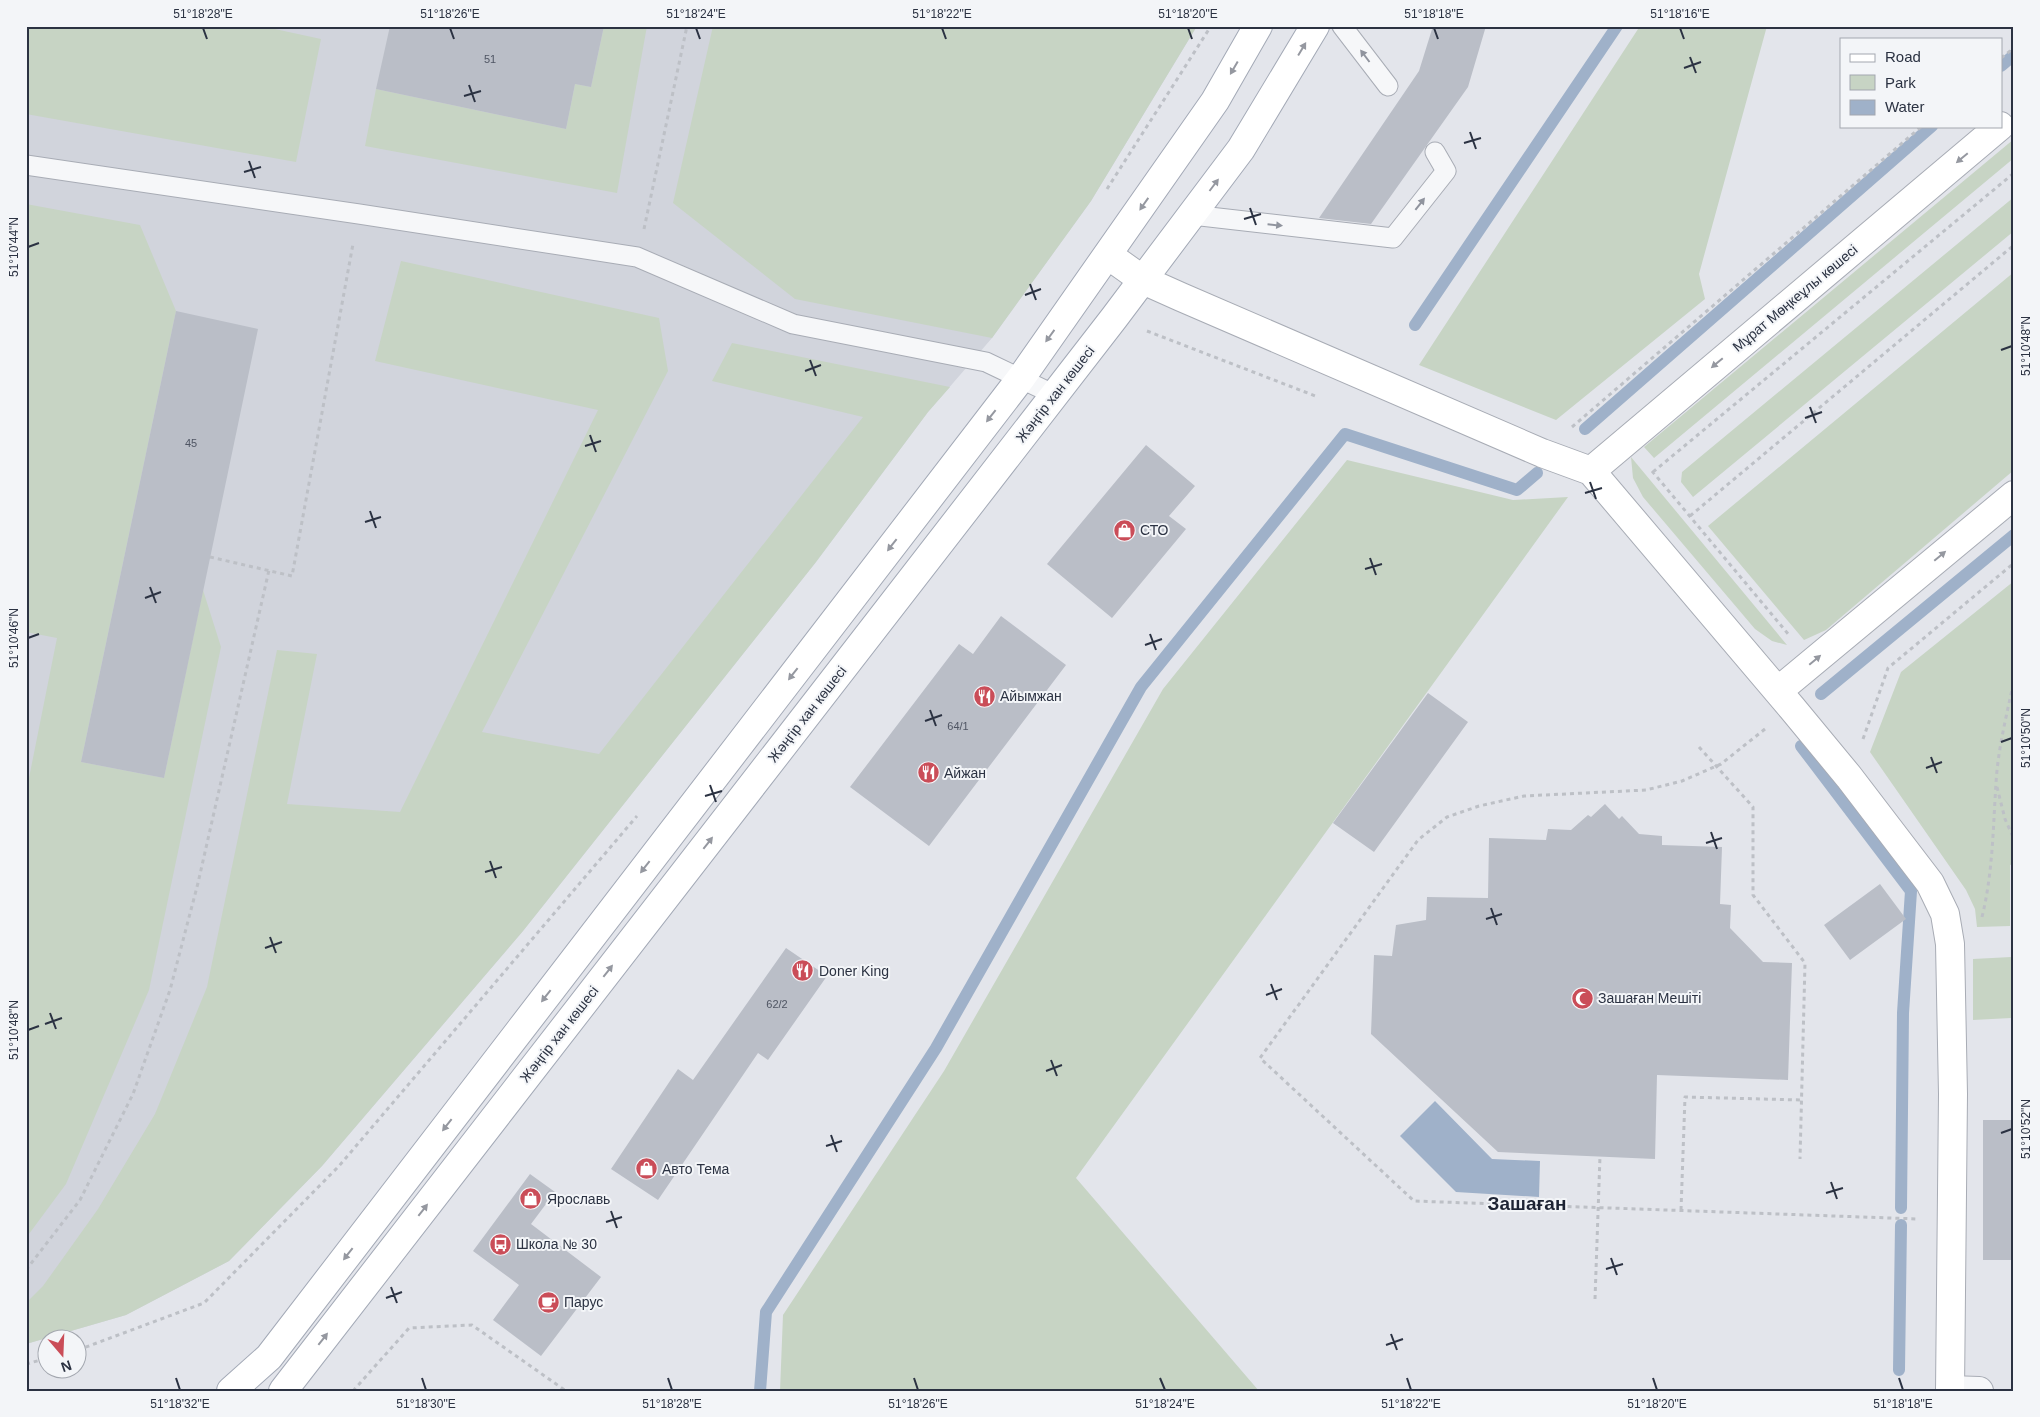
<svg xmlns="http://www.w3.org/2000/svg" width="2040" height="1417" font-family="Arial,sans-serif">
<style>
.built{fill:#d1d4dc}
.green{fill:#c7d4c4}
.water{fill:#9fb1c9}
.lines{fill:none;stroke-linecap:round;stroke-linejoin:round}
.stream{stroke:#9fb1c9;stroke-width:12}
.building{fill:#babec7}
.service-casing{stroke:#a8acb5;stroke-width:21}
.minor-casing{stroke:#a8acb5;stroke-width:30}
.secondary-casing{stroke:#a8acb5;stroke-width:30}
.primary-casing{stroke:#a3a9b6;stroke-width:30}
.path{stroke:#bdc0c6;stroke-width:3;stroke-dasharray:4 4;stroke-linecap:butt}
.service{stroke:#f6f7f9;stroke-width:19}
.minor{stroke:#f6f7f9;stroke-width:28}
.secondary{stroke:#fff;stroke-width:28}
.primary{stroke:#fff;stroke-width:28}
.oneway{fill:#9598a0}
.oneway2{fill:#90949e}
.ticks{fill:none;stroke:#2b3242;stroke-width:2}
.labels{text-anchor:middle;stroke-width:4;stroke-linejoin:round;paint-order:stroke}
.number-label{font-size:11px;fill:#4f5563}
.street-label{font-size:14px;fill:#2b3242;stroke:#f3f5f8}
.poi-label{font-size:14px;fill:#2b3242;stroke:#f3f5f8;text-anchor:start}
.district-label{font-size:19px;font-weight:bold;fill:#1d2333;stroke:#f3f5f8}
.neatline{fill:none;stroke:#2b3242;stroke-width:2}
.ticks-label{font-size:12px;text-anchor:middle;fill:#2b3242}
</style>
<rect width="100%" height="100%" fill="#e3e5eb"/>
<path class="built" d="M 26,26 L 1197,26 L 1091,201 L 992,338 L 928,412 L 816,562 L 523,931 L 322,1166 L 229,1261 L 126,1315 L 26,1344 Z"/>
<path class="green" d="M 26,26 L 261,26 L 321,39 L 296,162 L 26,114 Z
M 604,26 L 647,26 L 617,193 L 365,146 L 376,89 L 566,129 L 575,84 L 591,87 Z
M 713,26 L 1197,26 L 1091,201 L 992,338 L 795,299 L 673,203 Z
M 1640,26 L 1767,26 L 1699,274 L 1705,299 L 1556,420 L 1419,365 Z
M 2014,139 L 2014,158 L 1654,458 L 1644,447 Z
M 2014,197 L 2014,231 L 1693,497 L 1681,482 L 1682,472 Z
M 26,204 L 140,225 L 176,311 L 81,762 L 164,778 L 203,590 L 221,647 L 149,990 L 66,1184 L 26,1238 L 26,793 L 57,638 L 26,632 Z
M 401,261 L 659,318 L 668,371 L 482,732 L 599,754 L 863,417 L 712,381 L 732,343 L 950,387 L 928,412 L 816,562 L 523,931 L 322,1166 L 229,1261 L 126,1315 L 26,1344 L 26,1303 L 43,1286 L 98,1209 L 155,1114 L 207,987 L 277,650 L 317,654 L 287,804 L 400,812 L 598,410 L 375,361 Z
M 2014,272 L 2014,470 L 1826,630 L 1804,640 L 1708,526 Z
M 1631,457 L 1787,645 L 1772,641 L 1755,629 L 1643,497 L 1633,478 Z
M 1347,460 L 1513,500 L 1568,497 L 1076,1178 L 1259,1391 L 780,1391 L 783,1315 L 944,1071 L 1163,689 Z
M 2014,581 L 2014,864 L 2010,865 L 2010,926 L 1977,927 L 1975,909 L 1966,890 L 1870,752 L 1901,672 Z
M 2011,957 L 2011,1018 L 1973,1020 L 1973,959 Z"/>
<path class="water" d="M 1435,1101 L 1492,1159 L 1540,1161 L 1539,1197 L 1456,1192 L 1400,1136 Z"/>
<g class="lines">
<path class="stream" d="M 2001,66 L 2014,55
M 1415,325 L 1617,26
M 1585,429 L 1932,126
M 1821,694 L 2014,535
M 1801,746 L 1911,891 L 1903,1013 L 1901,1208
M 1899,1370 L 1901,1225
M 760,1391 L 766,1312 L 936,1048 L 1141,687 L 1345,434 L 1517,490 L 1537,473"/>
</g>
<path class="building" d="M 390,26 L 604,26 L 591,87 L 575,84 L 566,129 L 376,89 Z
M 1433,26 L 1486,26 L 1468,87 L 1371,224 L 1319,218 L 1419,71 Z
M 176,311 L 258,329 L 164,778 L 81,762 Z
M 1146,445 L 1195,486 L 1169,516 L 1186,529 L 1112,618 L 1047,564 Z
M 1001,616 L 1066,665 L 929,846 L 850,787 L 959,644 L 973,654 Z
M 1428,693 L 1468,722 L 1374,852 L 1333,823 Z
M 1605,804 L 1619,819 L 1622,816 L 1639,834 L 1662,836 L 1662,845 L 1722,847 L 1720,904 L 1731,905 L 1730,928 L 1763,962 L 1792,963 L 1788,1080 L 1657,1075 L 1655,1159 L 1498,1152 L 1371,1034 L 1374,955 L 1392,956 L 1396,925 L 1426,920 L 1427,897 L 1488,898 L 1489,838 L 1546,840 L 1548,829 L 1571,830 L 1588,815 L 1591,817 Z
M 1880,884 L 1906,919 L 1850,960 L 1824,925 Z
M 786,948 L 827,976 L 768,1060 L 758,1053 L 658,1200 L 611,1169 L 678,1069 L 693,1080 Z
M 1983,1120 L 2014,1120 L 2014,1260 L 1983,1260 Z
M 530,1174 L 555,1192 L 531,1224 L 601,1277 L 541,1356 L 493,1320 L 519,1285 L 473,1251 Z"/>
<g class="lines">
<defs>
<path id="service" d="M 1342,26 L 1388,86
M 26,165 L 359,214 L 637,257 L 793,324 L 986,362 L 1055,395
M 1192,215 L 1393,238 L 1446,171 L 1435,152"/>
<path id="minor" d="M 1950,1390 L 1979,1391"/>
<path id="secondary" d="M 1108,255 L 1143,280 L 1181,297 L 1542,453 L 1591,471 L 1792,708 L 1849,777 L 1930,883 L 1945,914 L 1950,944 L 1953,1094 L 1950,1391
M 1591,471 L 2000,126
M 1778,691 L 2014,495"/>
<path id="primary" d="M 231,1391 L 269,1357 L 1021,378 L 1215,101 L 1258,26
M 283,1391 L 1114,318 L 1241,149 L 1315,26"/>
</defs>
<use href="#service" class="service-casing"/>
<use href="#minor" class="minor-casing"/>
<use href="#secondary" class="secondary-casing"/>
<use href="#primary" class="primary-casing"/>
<path class="path" d="M 2001,58 L 2014,48
M 1107,189 L 1211,26
M 644,229 L 687,26
M 1147,331 L 1318,397
M 1572,427 L 1922,126
M 1652,471 L 1789,635
M 1653,472 L 2014,173
M 1690,516 L 2014,245
M 210,557 L 292,576 L 353,244
M 1765,729 L 1721,764 L 1682,781 L 1646,790 L 1524,796 L 1479,806 L 1447,817 L 1418,840 L 1260,1058 L 1414,1201 L 1918,1219
M 1863,739 L 1888,668 L 2014,563
M 1699,747 L 1753,807 L 1753,895 L 1805,963 L 1800,1159
M 1997,787 L 2005,819 L 2014,839
M 1982,917 C 1993,872 1993,828 1996,783 C 1998,748 2007,714 2014,680
M 1681,1210 L 1685,1097 L 1802,1100
M 26,1270 L 80,1200 L 133,1094 L 170,990 L 198,883 L 269,570
M 1595,1299 L 1600,1156
M 78,1350 L 204,1303 L 339,1166 L 637,816
M 26,1364 L 48,1358
M 353,1391 L 409,1328 L 472,1325 L 566,1391"/>
<use href="#service" class="service"/>
<use href="#minor" class="minor"/>
<use href="#secondary" class="secondary"/>
<use href="#primary" class="primary"/>
</g>
<defs><path id="oneway-solid" d="M-6-.8H1V-3.2L6.5 0L1 3.2V.8H-6Z" transform="scale(1.25)"/></defs>
<g class="oneway">
<use href="#oneway-solid" transform="translate(1302 49) rotate(-59)"/>
<use href="#oneway-solid" transform="translate(1234 68) rotate(120)"/>
<use href="#oneway-solid" transform="translate(1962 158) rotate(140)"/>
<use href="#oneway-solid" transform="translate(1214 185) rotate(-53)"/>
<use href="#oneway-solid" transform="translate(1144 204) rotate(125)"/>
<use href="#oneway-solid" transform="translate(1050 336) rotate(126)"/>
<use href="#oneway-solid" transform="translate(1717 363) rotate(140)"/>
<use href="#oneway-solid" transform="translate(991 416) rotate(128)"/>
<use href="#oneway-solid" transform="translate(892 545) rotate(128)"/>
<use href="#oneway-solid" transform="translate(1940 556) rotate(-40)"/>
<use href="#oneway-solid" transform="translate(1815 660) rotate(-40)"/>
<use href="#oneway-solid" transform="translate(793 674) rotate(128)"/>
<use href="#oneway-solid" transform="translate(708 843) rotate(-52)"/>
<use href="#oneway-solid" transform="translate(645 867) rotate(128)"/>
<use href="#oneway-solid" transform="translate(608 971) rotate(-52)"/>
<use href="#oneway-solid" transform="translate(546 996) rotate(128)"/>
<use href="#oneway-solid" transform="translate(447 1125) rotate(128)"/>
<use href="#oneway-solid" transform="translate(423 1210) rotate(-52)"/>
<use href="#oneway-solid" transform="translate(348 1254) rotate(128)"/>
<use href="#oneway-solid" transform="translate(323 1339) rotate(-52)"/>
</g>
<g class="oneway2">
<use href="#oneway-solid" transform="translate(1365 56) rotate(-127)"/>
<use href="#oneway-solid" transform="translate(1420 204) rotate(-52)"/>
<use href="#oneway-solid" transform="translate(1275 225) rotate(6)"/>
</g>
<path class="ticks" d="M 203,28 L 207,39M 450,28 L 454,39M 696,28 L 700,39M 942,28 L 946,39M 1188,28 L 1192,39M 1434,28 L 1438,39M 1680,28 L 1684,39M 1690,57 L 1696,73M 1684,68 L 1701,62M 469,85 L 475,102M 464,96 L 481,91M 1470,132 L 1476,149M 1464,143 L 1481,138M 249,161 L 255,178M 244,172 L 261,167M 1250,208 L 1256,225M 1244,219 L 1261,214M 28,247 L 39,243M 1030,284 L 1036,300M 1025,295 L 1041,289M 2001,350 L 2012,346M 810,360 L 816,376M 805,371 L 821,365M 1810,407 L 1816,423M 1805,418 L 1822,412M 590,435 L 596,452M 585,446 L 601,441M 1590,482 L 1596,499M 1585,493 L 1602,488M 370,511 L 376,528M 365,522 L 381,517M 1370,558 L 1376,575M 1365,569 L 1382,564M 150,587 L 156,603M 145,598 L 161,592M 1150,634 L 1156,650M 28,638 L 39,634M 1145,645 L 1162,639M 930,710 L 936,726M 925,721 L 942,715M 2001,742 L 2012,738M 1931,757 L 1937,773M 1926,768 L 1942,762M 710,785 L 716,802M 705,796 L 722,791M 1711,832 L 1717,849M 1706,843 L 1722,838M 490,861 L 496,878M 485,872 L 502,867M 1491,908 L 1497,925M 1486,919 L 1502,914M 270,937 L 276,953M 265,948 L 282,942M 1271,984 L 1277,1000M 1266,995 L 1282,989M 50,1013 L 56,1029M 45,1024 L 62,1018M 28,1030 L 39,1026M 1051,1060 L 1057,1076M 1046,1071 L 1062,1065M 2001,1133 L 2012,1129M 831,1135 L 837,1152M 826,1146 L 842,1141M 1831,1182 L 1837,1199M 1826,1193 L 1843,1188M 611,1211 L 617,1228M 606,1222 L 622,1217M 1611,1258 L 1617,1275M 1606,1269 L 1623,1264M 391,1287 L 397,1303M 386,1298 L 402,1292M 1391,1334 L 1397,1350M 1386,1345 L 1403,1339M 176,1378 L 180,1390M 422,1378 L 426,1390M 668,1378 L 672,1390M 914,1378 L 918,1390M 1160,1378 L 1165,1390M 1407,1378 L 1411,1390M 1653,1378 L 1657,1390M 1899,1378 L 1903,1390"/>
<defs>
<symbol id="shop-disc" viewBox="-11 -11 22 22"><circle r="9.5" fill="#ca4d58" stroke="#f3f5f8"/><path d="M-5-2.5h2.3a2.7 3.5 0 0 1 5.4 0H5L5.5 6h-11ZM-1.5-2.5h3a1.5 2.3 0 0 0-3 0Z" fill="#fff"/></symbol>
<symbol id="restaurant-disc" viewBox="-11 -11 22 22"><circle r="9.5" fill="#ca4d58" stroke="#f3f5f8"/><path d="M-5-6h1v4h1v-4h1v4h1v-4h1v5L-1.5 .5V6h-2V.5L-5-1ZM5-6V6H3V1.5H1.5Q1.5-4 5-6Z" fill="#fff"/></symbol>
<symbol id="mosque-disc" viewBox="-11 -11 22 22"><circle r="9.5" fill="#ca4d58" stroke="#f3f5f8"/><path d="M3.5-4.9A6 6 0 1 0 3.5 4.9A5 5 0 1 1 3.5-4.9Z" fill="#fff"/></symbol>
<symbol id="bus-disc" viewBox="-11 -11 22 22"><circle r="9.5" fill="#ca4d58" stroke="#f3f5f8"/><path d="M-5-6H5V4H4V6H2V4H-2V6H-4V4H-5ZM-3.5-4V0h7V-4ZM-3.5 1.2v1.5H-2V1.2ZM2 1.2v1.5H3.5V1.2Z" fill="#fff"/></symbol>
<symbol id="cafe-disc" viewBox="-11 -11 22 22"><circle r="9.5" fill="#ca4d58" stroke="#f3f5f8"/><path d="M-5.5-4.5H6V0H3Q3 3.5 0 3.5H-2.5Q-5.5 3.5-5.5 0ZM3-3.2v2h1.7v-2ZM-6 4.5H4V6H-6Z" fill="#fff"/></symbol>
</defs>
<g fill-rule="evenodd">
<use href="#shop-disc" x="1112" y="518" width="25" height="25"/>
<use href="#restaurant-disc" x="972" y="684" width="25" height="25"/>
<use href="#restaurant-disc" x="916" y="760" width="25" height="25"/>
<use href="#restaurant-disc" x="790" y="958" width="25" height="25"/>
<use href="#mosque-disc" x="1570" y="986" width="25" height="25"/>
<use href="#shop-disc" x="634" y="1156" width="25" height="25"/>
<use href="#shop-disc" x="518" y="1186" width="25" height="25"/>
<use href="#bus-disc" x="488" y="1232" width="25" height="25"/>
<use href="#cafe-disc" x="536" y="1290" width="25" height="25"/>
</g>
<g class="labels">
<g class="number-label">
<text x="490" y="63">51</text>
<text x="191" y="447">45</text>
<text x="958" y="730">64/1</text>
<text x="777" y="1008">62/2</text>
</g>
<g class="street-label">
<text transform="translate(1795 298) rotate(-40)" y="5">Мұрат Мөңкеұлы көшесі</text>
<text transform="translate(1055 394) rotate(-52)" y="5">Жәңгір хан көшесі</text>
<text transform="translate(807 714) rotate(-52)" y="5">Жәңгір хан көшесі</text>
<text transform="translate(559 1034) rotate(-52)" y="5">Жәңгір хан көшесі</text>
</g>
<g class="poi-label">
<text x="1140" y="535">СТО</text>
<text x="1000" y="701">Айымжан</text>
<text x="944" y="778">Айжан</text>
<text x="819" y="976">Doner King</text>
<text x="1598" y="1003">Зашаған Мешіті</text>
<text x="662" y="1174">Авто Тема</text>
<text x="547" y="1204">Ярославь</text>
<text x="516" y="1249">Школа № 30</text>
<text x="564" y="1307">Парус</text>
</g>
<g class="district-label">
<text x="1527" y="1210">Зашаған</text>
</g>
</g>
<rect width="2040" height="1417" fill="none" stroke="#f3f5f8" stroke-width="55"/>
<rect x="1840" y="38" width="162" height="90" fill="#f3f5f8" stroke="#a3a7af"/>
<rect x="1850" y="54" width="25" height="8" fill="#ffffff" stroke="#a3a7af"/>
<text x="1885" y="62" font-size="15" fill="#2b3242">Road</text>
<rect x="1850" y="75" width="25" height="15" fill="#c7d4c4" stroke="#a3a7af"/>
<text x="1885" y="88" font-size="15" fill="#2b3242">Park</text>
<rect x="1850" y="100" width="25" height="15" fill="#9fb1c9" stroke="#a3a7af"/>
<text x="1885" y="112" font-size="15" fill="#2b3242">Water</text>
<g transform="translate(62 1354) rotate(161)"><circle r="24" fill="#f3f5f8" stroke="#a3a7af"/>
<path d="M0-4L9 19L0 12L-9 19Z" fill="#ca4d58"/>
<text y="-8" font-size="14" font-weight="bold" text-anchor="middle" fill="#2b3242">N</text>
</g>
<rect x="28" y="28" width="1984" height="1362" class="neatline"/>
<g class="ticks-label">
<text x="203" y="18">51°18'28"E</text>
<text x="450" y="18">51°18'26"E</text>
<text x="696" y="18">51°18'24"E</text>
<text x="942" y="18">51°18'22"E</text>
<text x="1188" y="18">51°18'20"E</text>
<text x="1434" y="18">51°18'18"E</text>
<text x="1680" y="18">51°18'16"E</text>
<text transform="translate(14 247) rotate(-90)" y="4">51°10'44"N</text>
<text transform="translate(2026 346) rotate(-90)" y="4">51°10'48"N</text>
<text transform="translate(14 638) rotate(-90)" y="4">51°10'46"N</text>
<text transform="translate(2026 738) rotate(-90)" y="4">51°10'50"N</text>
<text transform="translate(14 1030) rotate(-90)" y="4">51°10'48"N</text>
<text transform="translate(2026 1129) rotate(-90)" y="4">51°10'52"N</text>
<text x="180" y="1408">51°18'32"E</text>
<text x="426" y="1408">51°18'30"E</text>
<text x="672" y="1408">51°18'28"E</text>
<text x="918" y="1408">51°18'26"E</text>
<text x="1165" y="1408">51°18'24"E</text>
<text x="1411" y="1408">51°18'22"E</text>
<text x="1657" y="1408">51°18'20"E</text>
<text x="1903" y="1408">51°18'18"E</text>
</g>
</svg>
